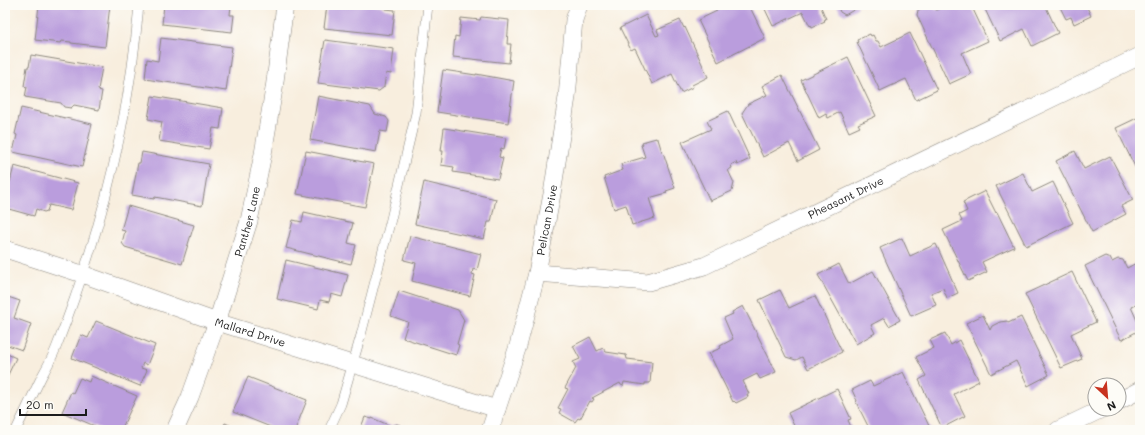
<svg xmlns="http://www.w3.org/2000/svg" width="1145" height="435" font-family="Mali,sans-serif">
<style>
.building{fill:#ba9ddd}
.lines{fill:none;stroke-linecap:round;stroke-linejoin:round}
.lane-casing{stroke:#8a857d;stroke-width:10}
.street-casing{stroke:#8a857d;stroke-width:18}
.lane{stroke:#fff;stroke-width:9}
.street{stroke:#fff;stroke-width:17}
.labels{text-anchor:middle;stroke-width:3;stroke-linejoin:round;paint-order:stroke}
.street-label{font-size:11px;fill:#1c1c1c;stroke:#fdfcf7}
</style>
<rect width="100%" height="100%" fill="#fdfcf7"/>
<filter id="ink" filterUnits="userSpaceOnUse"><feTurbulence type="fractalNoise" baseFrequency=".025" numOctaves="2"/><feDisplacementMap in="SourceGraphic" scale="8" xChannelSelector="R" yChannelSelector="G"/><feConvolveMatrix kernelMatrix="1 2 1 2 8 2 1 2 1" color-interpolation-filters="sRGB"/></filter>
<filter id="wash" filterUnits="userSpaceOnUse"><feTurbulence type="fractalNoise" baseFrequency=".012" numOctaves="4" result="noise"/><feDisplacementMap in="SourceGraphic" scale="16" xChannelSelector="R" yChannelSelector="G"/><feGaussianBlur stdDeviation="0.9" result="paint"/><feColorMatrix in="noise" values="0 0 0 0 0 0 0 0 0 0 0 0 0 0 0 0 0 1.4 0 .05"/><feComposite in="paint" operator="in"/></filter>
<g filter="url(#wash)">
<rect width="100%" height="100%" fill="#f8eede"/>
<g id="blocks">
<path class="building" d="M 39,5 L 110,5 L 105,47 L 71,43 L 71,42 L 62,41 L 61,43 L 35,40 Z
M 164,5 L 231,5 L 230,15 L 234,15 L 232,32 L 162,24 Z
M 327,5 L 380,5 L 385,9 L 395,10 L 392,35 L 324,28 Z
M 714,5 L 749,5 L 765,38 L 718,62 L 698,20 L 717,11 Z
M 763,5 L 820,5 L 826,19 L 824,20 L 825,21 L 812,27 L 811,25 L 810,26 L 803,12 L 773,26 Z
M 837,5 L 858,5 L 857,8 L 845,15 L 840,12 Z
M 929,5 L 933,5 L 936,10 L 948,5 L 971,5 L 988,41 L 962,53 L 971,74 L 949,84 L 917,15 L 918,10 Z
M 983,5 L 1045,5 L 1058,33 L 1032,46 L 1024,29 L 1000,41 Z
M 1059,5 L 1086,5 L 1091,16 L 1074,24 L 1071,17 L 1066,19 Z
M 646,15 L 656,36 L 659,35 L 657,30 L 680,20 L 684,28 L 685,27 L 708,77 L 692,85 L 693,87 L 681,93 L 672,74 L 652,84 L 635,48 L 631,50 L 620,28 Z
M 481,17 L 509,20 L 507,44 L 511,44 L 509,63 L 453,57 L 455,36 L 459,37 L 461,18 L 480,20 Z
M 910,33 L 937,90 L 916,100 L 906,79 L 880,91 L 857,42 L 858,42 L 857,40 L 870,34 L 871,36 L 873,35 L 876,41 L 878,41 L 881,47 Z
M 161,38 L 232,47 L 226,91 L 145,79 L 147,59 L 158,61 Z
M 325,40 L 394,49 L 391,74 L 386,73 L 384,87 L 379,91 L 318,83 Z
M 31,55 L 102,67 L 98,90 L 102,91 L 99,110 L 74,105 L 71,108 L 64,107 L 61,103 L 25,97 L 27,87 L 24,86 L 27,67 L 29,67 Z
M 848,57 L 876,116 L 858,124 L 860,127 L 849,132 L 840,112 L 828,118 L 826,114 L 819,118 L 801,80 Z
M 443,70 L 476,75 L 476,74 L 514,81 L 508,123 L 437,112 Z
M 782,75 L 819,150 L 798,161 L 789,143 L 763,157 L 742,113 L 748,104 L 767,95 L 762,86 Z
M 152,96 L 223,108 L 220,129 L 213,128 L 209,149 L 159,141 L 162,122 L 148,119 Z
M 318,96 L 370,106 L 375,114 L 386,117 L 389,121 L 387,132 L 380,131 L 376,152 L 310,140 Z
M 21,108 L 92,124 L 82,167 L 13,152 L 17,135 L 15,134 Z
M 728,111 L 750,159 L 737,165 L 736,162 L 731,165 L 732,168 L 728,170 L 734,183 L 732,191 L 710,201 L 682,142 L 711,129 L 707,121 Z
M 1137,118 L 1140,124 L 1140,177 L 1116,128 Z
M 444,128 L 506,138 L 504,149 L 501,148 L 499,157 L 503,158 L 498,179 L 453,172 L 454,167 L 441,165 L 443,151 L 441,151 Z
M 656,138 L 656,139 L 658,139 L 662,152 L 663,152 L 675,188 L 666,191 L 667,193 L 649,198 L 655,218 L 632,225 L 626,205 L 614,209 L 604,177 L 623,170 L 621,164 L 645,157 L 641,145 L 643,144 L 642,142 Z
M 306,151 L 374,164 L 365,207 L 297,194 Z
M 1075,151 L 1084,169 L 1110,156 L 1133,200 L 1121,206 L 1126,214 L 1092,232 L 1056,161 Z
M 142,152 L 209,164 L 202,206 L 155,197 L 154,199 L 132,195 L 138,163 L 140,163 Z
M 14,166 L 78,183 L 71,210 L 49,205 L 47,211 L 44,212 L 36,209 L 34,216 L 5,208 L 5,185 L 6,185 L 7,182 L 10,182 Z
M 1023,173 L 1032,192 L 1053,182 L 1073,223 L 1026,246 L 996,186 Z
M 424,182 L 496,199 L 491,222 L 488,222 L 484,239 L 415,224 Z
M 985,191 L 996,213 L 997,212 L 1014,247 L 982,262 L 987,272 L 968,281 L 943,230 L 962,221 L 959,215 L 967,211 L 963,202 Z
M 128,206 L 194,225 L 182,264 L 125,247 L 122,243 L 125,231 L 121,230 Z
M 304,212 L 353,223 L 348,243 L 356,245 L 351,264 L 286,248 L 293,220 L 302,222 Z
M 410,236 L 481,254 L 477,270 L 473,269 L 472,274 L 475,275 L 470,296 L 412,281 L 416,263 L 404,260 Z
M 902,238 L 910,256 L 936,244 L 958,293 L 947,298 L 943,288 L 931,293 L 936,305 L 911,316 L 880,248 Z
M 1105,256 L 1110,258 L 1112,262 L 1118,259 L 1123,260 L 1127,268 L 1140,261 L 1140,303 L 1131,307 L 1140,327 L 1140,332 L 1136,333 L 1136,332 L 1121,340 L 1085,266 Z
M 286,260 L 348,275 L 342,297 L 331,294 L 329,302 L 320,300 L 318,309 L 277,299 Z
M 839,264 L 849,284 L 873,271 L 900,320 L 889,326 L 884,318 L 871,325 L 875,333 L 856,344 L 818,275 Z
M 1072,272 L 1096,322 L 1071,334 L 1082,359 L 1061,368 L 1025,294 Z
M 780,290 L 789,308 L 815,296 L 842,352 L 808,369 L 802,357 L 796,360 L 786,357 L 759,300 Z
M 399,291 L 458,310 L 464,320 L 457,344 L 459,345 L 456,355 L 403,338 L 408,322 L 391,316 Z
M 5,296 L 20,301 L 14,318 L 31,324 L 22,350 L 5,344 Z
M 743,306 L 776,372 L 760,379 L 757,374 L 743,381 L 749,394 L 747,394 L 748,397 L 736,403 L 734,401 L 733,402 L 709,353 L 721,348 L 720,346 L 733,339 L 724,318 L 733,314 L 732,312 Z
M 983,315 L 990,330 L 992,326 L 1000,322 L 1007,321 L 1008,323 L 1021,317 L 1049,375 L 1028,386 L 1016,361 L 991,374 L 966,323 Z
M 96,321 L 155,345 L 147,365 L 143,363 L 141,368 L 147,370 L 140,386 L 72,358 L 81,335 L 88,338 Z
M 945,333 L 951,345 L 959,340 L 979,381 L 954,394 L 965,416 L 942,428 L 919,380 L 926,376 L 916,357 L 934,348 L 930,340 Z
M 590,337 L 597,351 L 603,348 L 606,352 L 626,355 L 627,359 L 652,362 L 650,383 L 645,383 L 645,385 L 624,382 L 623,386 L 621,385 L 620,383 L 592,398 L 594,399 L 592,402 L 590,401 L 580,419 L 578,418 L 575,422 L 559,413 L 561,409 L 558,408 L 568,389 L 565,388 L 576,368 L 573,362 L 580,359 L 573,346 Z
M 5,353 L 16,358 L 5,381 Z
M 903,372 L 931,430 L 903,430 L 901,427 L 894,430 L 870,430 L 856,402 L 857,401 L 852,390 L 870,381 L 873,386 Z
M 91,376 L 137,396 L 121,430 L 104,430 L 62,412 L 71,392 L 73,393 L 80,378 L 89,382 Z
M 248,377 L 307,400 L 295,430 L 278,430 L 233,412 Z
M 837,389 L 851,419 L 848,420 L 851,427 L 844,430 L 796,430 L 788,413 Z
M 365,417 L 372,419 L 372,418 L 391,426 L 397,424 L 412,430 L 360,430 Z
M 225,423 L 241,430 L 222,430 Z"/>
</g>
</g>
<g filter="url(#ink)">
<use href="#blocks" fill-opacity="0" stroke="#8a857d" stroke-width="1"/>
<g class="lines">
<defs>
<path id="lane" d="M 16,430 C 25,412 33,394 42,376 C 47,367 52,358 56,348 C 99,239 129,123 139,5
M 329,430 L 341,404 L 361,335 L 391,219 L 416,113 L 428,5"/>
<g id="street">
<path id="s1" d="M 5,249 L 82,274 L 217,322 L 497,409"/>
<path id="s2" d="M 537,273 L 648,282 L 704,266 L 1140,56"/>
<path d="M 1119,401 L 1140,390"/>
<path id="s3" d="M 175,430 L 190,397 L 217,322 L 249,221 L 263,154 L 274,89 L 285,5"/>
<path id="s4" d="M 490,430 L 518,346 L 537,273 L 552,194 L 567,97 L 574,20 L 579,5"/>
<path d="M 1058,430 L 1102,409"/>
</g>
</defs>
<use href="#lane" class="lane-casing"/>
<use href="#street" class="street-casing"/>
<use href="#lane" class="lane"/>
<use href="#street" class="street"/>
</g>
</g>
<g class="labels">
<g class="street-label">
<text dy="4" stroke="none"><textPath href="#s2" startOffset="327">Pheasant Drive</textPath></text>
<text dy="4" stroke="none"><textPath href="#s4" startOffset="218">Pelican Drive</textPath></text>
<text dy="4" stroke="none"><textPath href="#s3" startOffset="221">Panther Lane</textPath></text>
<text dy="4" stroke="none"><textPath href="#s1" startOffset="259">Mallard Drive</textPath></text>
</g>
</g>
<rect width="1145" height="435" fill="none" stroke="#fdfcf7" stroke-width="20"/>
<g transform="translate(1107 397) rotate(154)"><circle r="19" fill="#fdfcf7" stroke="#a3a29f"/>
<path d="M0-3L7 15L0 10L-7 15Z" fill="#c8321e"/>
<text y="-6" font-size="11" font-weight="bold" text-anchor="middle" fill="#1c1c1c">N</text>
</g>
<path d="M20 409v6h66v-6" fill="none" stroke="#1c1c1c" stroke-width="2"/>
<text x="26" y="409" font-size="12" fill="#1c1c1c" stroke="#fdfcf7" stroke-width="3" paint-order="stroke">20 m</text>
</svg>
